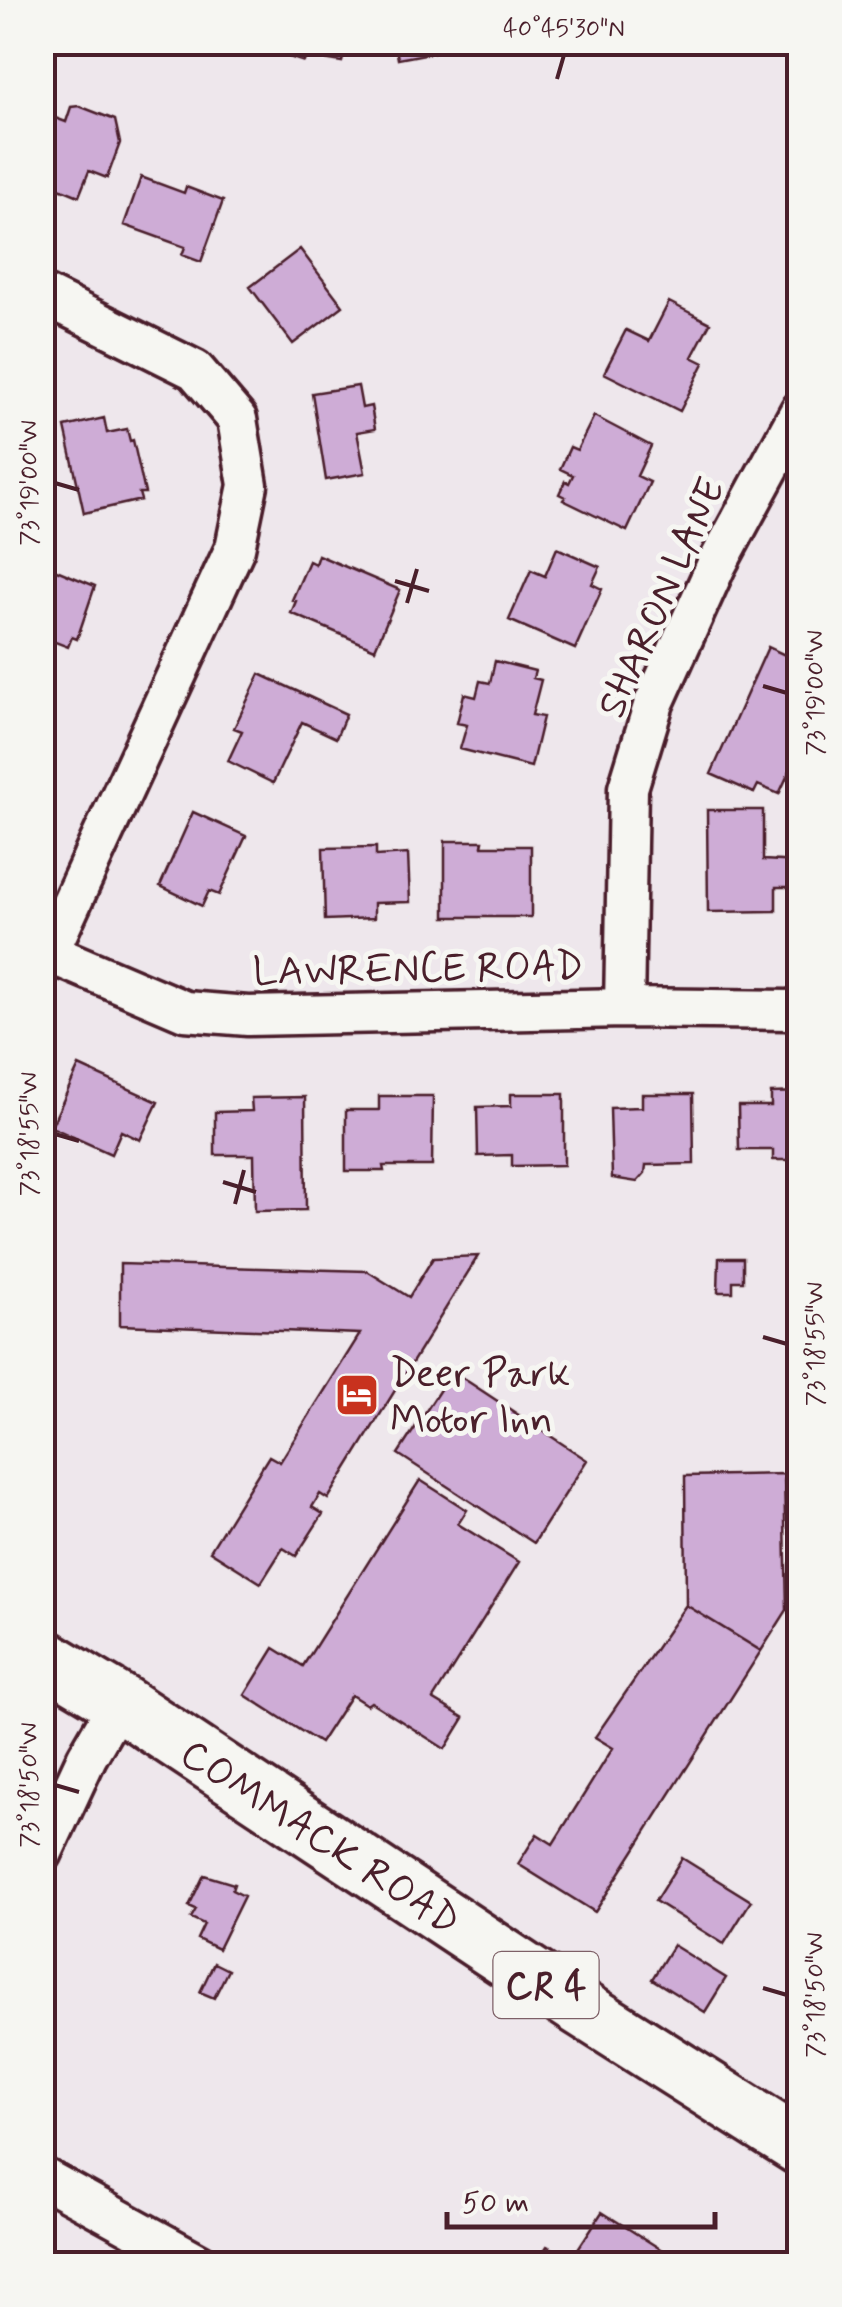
<svg xmlns="http://www.w3.org/2000/svg" width="842" height="2307" font-family="Mynerve,sans-serif">
<style>
.building{fill:#ceacd6;stroke:#4a1f2b;stroke-width:2.5}
.lines{fill:none;stroke-linecap:round;stroke-linejoin:round}
.street-casing{stroke:#4a1f2b;stroke-width:45}
.primary-casing{stroke:#4a1f2b;stroke-width:62}
.street{stroke:#f6f6f2;stroke-width:38}
.primary{stroke:#f6f6f2;stroke-width:55}
.ticks{fill:none;stroke:#4a1f2b;stroke-width:4}
.labels{text-anchor:middle;stroke-width:10;stroke-linejoin:round;paint-order:stroke}
.shield{fill:#f6f6f2;stroke:#7e6067;stroke-width:2.5}
.shield-label{font-size:38px;font-weight:bold;fill:#4a1f2b}
.street-label{font-size:40px;fill:#4a1f2b;stroke:#f6f6f2}
.poi-label{font-size:40px;fill:#4a1f2b;stroke:#f6f6f2;text-anchor:start}
.neatline{fill:none;stroke:#4a1f2b;stroke-width:4}
.ticks-label{font-size:25px;text-anchor:middle;fill:#4a1f2b}
</style>
<rect width="100%" height="100%" fill="#eee7ec"/>
<filter id="ink" filterUnits="userSpaceOnUse"><feTurbulence type="fractalNoise" baseFrequency=".01" numOctaves="2"/><feDisplacementMap in="SourceGraphic" scale="20" xChannelSelector="R" yChannelSelector="G"/><feConvolveMatrix kernelMatrix="1 2 1 2 8 2 1 2 1" color-interpolation-filters="sRGB"/></filter>
<g filter="url(#ink)">
<path class="building" d="M 259,42 L 347,42 L 342,62 L 306,56 L 304,62 L 258,47 Z
M 395,42 L 484,42 L 484,43 L 398,59 Z
M 79,106 L 115,120 L 120,143 L 107,178 L 89,171 L 79,196 L 42,181 L 42,113 L 66,122 L 71,107 Z
M 141,177 L 184,193 L 186,187 L 223,201 L 201,262 L 182,255 L 185,247 L 124,225 Z
M 300,249 L 343,306 L 293,344 L 250,287 Z
M 669,302 L 710,323 L 692,357 L 704,363 L 680,411 L 604,373 L 626,330 L 649,341 Z
M 358,386 L 362,408 L 371,406 L 375,429 L 357,432 L 365,473 L 326,480 L 312,393 Z
M 594,416 L 651,446 L 637,476 L 650,482 L 627,531 L 563,500 L 565,497 L 559,494 L 565,481 L 569,483 L 573,475 L 560,469 L 570,447 L 577,450 Z
M 104,418 L 107,433 L 127,429 L 130,441 L 133,440 L 145,493 L 139,493 L 141,500 L 84,513 L 65,427 Z
M 557,548 L 600,567 L 592,584 L 602,589 L 575,649 L 509,620 L 531,570 L 545,576 Z
M 318,555 L 400,590 L 375,649 L 291,613 L 296,601 L 292,600 L 309,561 L 315,564 Z
M 42,564 L 95,586 L 77,639 L 72,637 L 68,647 L 42,637 Z
M 768,647 L 798,661 L 792,675 L 800,678 L 800,742 L 795,742 L 791,752 L 797,755 L 779,794 L 758,785 L 754,793 L 711,774 Z
M 495,661 L 535,671 L 533,678 L 541,680 L 532,715 L 543,717 L 531,767 L 460,749 L 467,725 L 457,723 L 464,694 L 476,697 L 480,681 L 490,683 Z
M 260,674 L 346,714 L 336,738 L 302,722 L 273,783 L 228,761 L 242,731 L 234,728 Z
M 707,810 L 763,810 L 763,860 L 800,862 L 800,887 L 776,887 L 776,911 L 708,912 Z
M 193,812 L 246,836 L 219,895 L 209,891 L 202,906 L 160,886 Z
M 445,841 L 483,841 L 482,846 L 531,846 L 531,917 L 445,917 Z
M 376,847 L 376,856 L 408,854 L 410,902 L 374,903 L 374,918 L 325,920 L 323,848 Z
M 79,1066 L 158,1102 L 140,1140 L 121,1131 L 111,1154 L 51,1127 Z
M 800,1092 L 800,1160 L 773,1160 L 773,1150 L 739,1150 L 738,1106 L 771,1106 L 771,1093 Z
M 511,1094 L 564,1094 L 564,1165 L 512,1166 L 512,1155 L 478,1156 L 477,1107 L 511,1106 Z
M 642,1094 L 693,1094 L 694,1164 L 646,1165 L 645,1173 L 637,1182 L 612,1178 L 610,1108 L 642,1107 Z
M 379,1096 L 433,1096 L 432,1166 L 383,1166 L 384,1171 L 346,1171 L 346,1110 L 379,1110 Z
M 305,1097 L 306,1210 L 255,1211 L 254,1155 L 215,1155 L 215,1112 L 252,1111 L 251,1098 Z
M 478,1256 L 328,1499 L 320,1494 L 312,1507 L 323,1514 L 296,1556 L 283,1548 L 261,1583 L 210,1551 L 269,1456 L 280,1462 L 360,1334 L 120,1325 L 120,1264 L 367,1271 L 409,1297 L 433,1258 Z
M 719,1258 L 743,1258 L 743,1281 L 733,1281 L 733,1292 L 718,1292 Z
M 452,1371 L 587,1460 L 534,1543 L 398,1454 Z
M 784,1474 L 787,1610 L 761,1651 L 686,1605 L 685,1476 Z
M 420,1480 L 467,1510 L 458,1524 L 519,1562 L 433,1699 L 464,1718 L 445,1749 L 371,1702 L 367,1705 L 351,1695 L 320,1743 L 245,1695 L 274,1648 L 303,1666 Z
M 686,1605 L 761,1651 L 595,1912 L 518,1864 L 537,1834 L 553,1844 L 613,1748 L 595,1737 Z
M 682,1858 L 751,1901 L 724,1944 L 655,1901 Z
M 204,1875 L 234,1884 L 232,1890 L 244,1896 L 218,1949 L 197,1939 L 204,1924 L 191,1918 L 196,1909 L 189,1906 Z
M 673,1945 L 726,1978 L 705,2012 L 652,1979 Z
M 214,1963 L 228,1970 L 214,1998 L 200,1992 Z
M 602,2212 L 684,2264 L 544,2262 L 542,2254 L 547,2246 L 572,2258 Z"/>
<g class="lines">
<defs>
<path id="street" d="M 42,294 L 195,370 L 237,419 L 248,485 L 235,548 L 42,967
M 49,953 L 185,1011 L 248,1016 L 624,1008 L 789,1010 L 800,1007
M 624,1008 L 628,788 L 654,703 L 716,566 L 800,411
M 42,1854 L 87,1757 L 119,1702
M 42,2177 L 200,2264"/>
<path id="primary" d="M 42,1656 L 119,1702 L 579,2007 L 800,2147"/>
</defs>
<use href="#street" class="street-casing"/>
<use href="#primary" class="primary-casing"/>
<use href="#street" class="street"/>
<use href="#primary" class="primary"/>
</g>
</g>
<path class="ticks" d="M 557,79 L 564,55M 55,483 L 79,490M 395,581 L 429,591M 407,603 L 417,569M 763,686 L 787,693M 55,1134 L 79,1141M 223,1182 L 256,1192M 235,1204 L 244,1170M 763,1337 L 787,1344M 55,1785 L 79,1792M 763,1988 L 787,1995"/>
<defs>
<symbol id="hotel-square" viewBox="-11 -11 22 22"><rect x="-9" y="-9" width="18" height="18" rx="4" fill="#c8321e" stroke="#f6f6f2"/><path d="M-6-4.5h1.5V1H6V5H4.5V3h-9V5H-6ZM-4 0a1.8 1.8 0 1 1 3.6 0ZM.5 0V-2.5h3Q6-2.5 6 0Z" fill="#fff"/></symbol>
</defs>
<g fill-rule="evenodd">
<use href="#hotel-square" x="332" y="1370" width="50" height="50"/>
</g>
<g class="labels">
<rect class="shield" x="493.5" y="1952" width="105" height="66" rx="8"/>
<g class="shield-label">
<text x="546" y="1998">CR 4</text>
</g>
<g class="street-label">
<text transform="translate(660 597) rotate(-66)" y="14">SHARON LANE</text>
<text transform="translate(418 967) rotate(-1)" y="14">LAWRENCE ROAD</text>
<text transform="translate(321 1836) rotate(33)" y="14">COMMACK ROAD</text>
</g>
<g class="poi-label">
<text x="390" y="1386">Deer Park<tspan x="390" dy="46">Motor Inn</tspan></text>
</g>
</g>
<rect width="842" height="2307" fill="none" stroke="#f6f6f2" stroke-width="110"/>
<path d="M447 2212v15h268v-15" fill="none" stroke="#4a1f2b" stroke-width="5"/>
<text x="462" y="2212" font-size="30" fill="#4a1f2b" stroke="#f6f6f2" stroke-width="8" paint-order="stroke">50 m</text>
<rect x="55" y="55" width="732" height="2197" class="neatline"/>
<g class="ticks-label">
<text x="564" y="36">40°45'30"N</text>
<text transform="translate(28 483) rotate(-90)" y="9">73°19'00"W</text>
<text transform="translate(814 693) rotate(-90)" y="9">73°19'00"W</text>
<text transform="translate(28 1134) rotate(-90)" y="9">73°18'55"W</text>
<text transform="translate(814 1344) rotate(-90)" y="9">73°18'55"W</text>
<text transform="translate(28 1785) rotate(-90)" y="9">73°18'50"W</text>
<text transform="translate(814 1995) rotate(-90)" y="9">73°18'50"W</text>
</g>
</svg>
